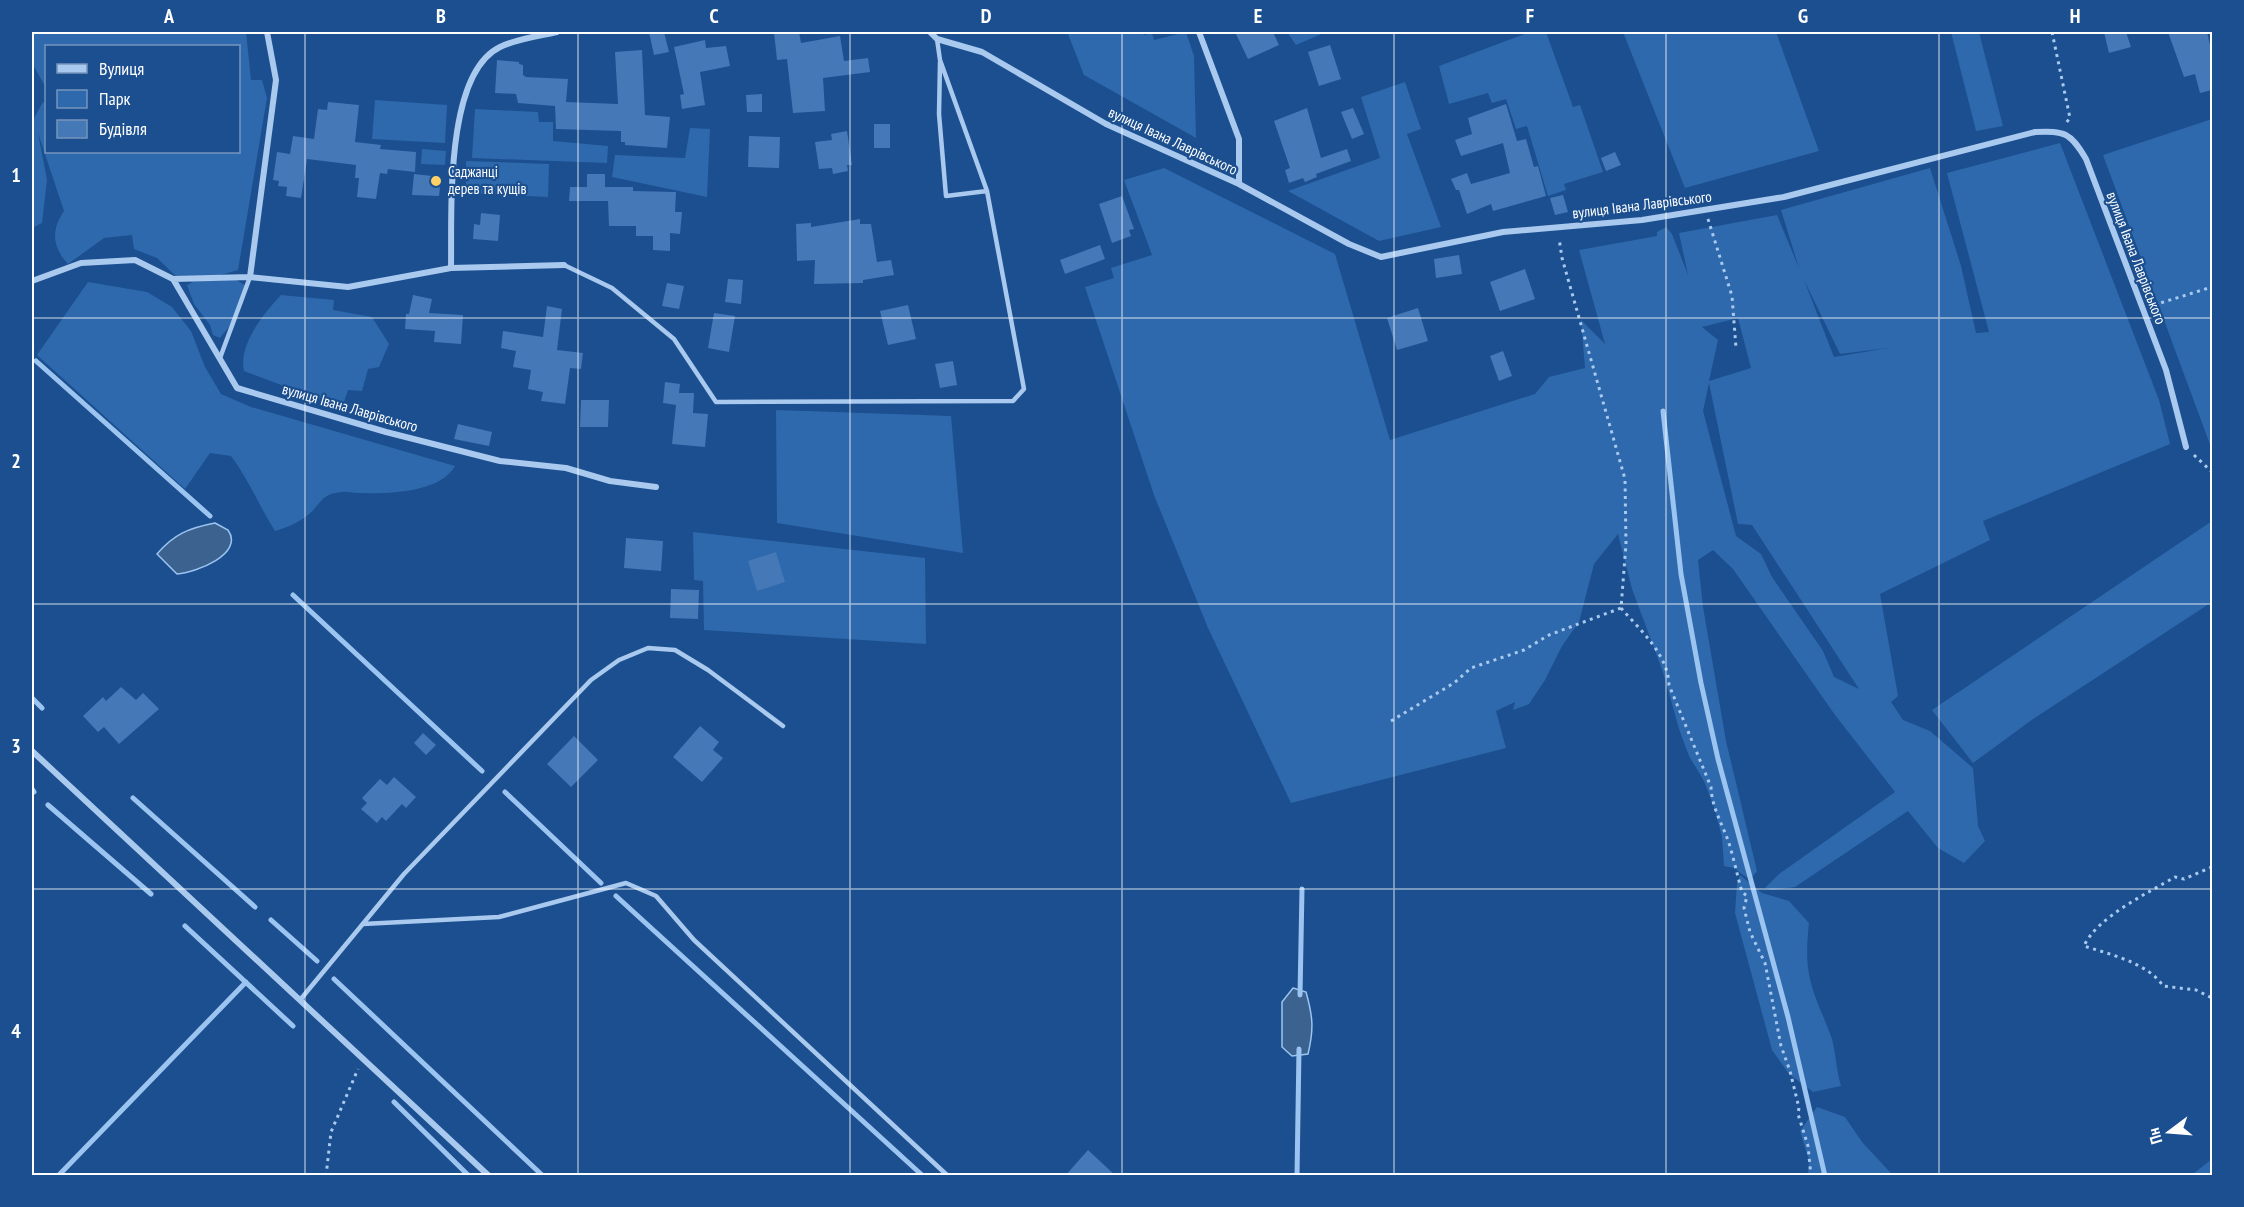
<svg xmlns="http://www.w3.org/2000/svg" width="2244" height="1207" font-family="'PT Sans Narrow',sans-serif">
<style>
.green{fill:#2e69ad;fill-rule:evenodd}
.water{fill:#3c6290;stroke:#9cc4f0;stroke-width:1.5}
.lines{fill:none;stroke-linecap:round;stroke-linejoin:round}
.stream{stroke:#9cc4f0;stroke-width:5}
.building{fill:#4478b7}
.path{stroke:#a9c9ee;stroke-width:3;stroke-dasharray:3 4.5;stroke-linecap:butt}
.service{stroke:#a9c9ee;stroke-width:4.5}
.minor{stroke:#a9c9ee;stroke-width:6}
.grid{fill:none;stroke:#fff;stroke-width:1.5;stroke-opacity:0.55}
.poi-dot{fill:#ffd166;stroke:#1b4f8f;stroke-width:2}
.labels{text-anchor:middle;stroke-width:4.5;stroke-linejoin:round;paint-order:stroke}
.street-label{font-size:15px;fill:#fff;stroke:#1b4f8f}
.poi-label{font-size:15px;fill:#fff;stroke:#1b4f8f;text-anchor:start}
.neatline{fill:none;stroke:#fff;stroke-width:2}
.grid-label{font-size:20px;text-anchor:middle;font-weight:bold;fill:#fff}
</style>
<rect width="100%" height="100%" fill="#1b4f8f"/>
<path class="green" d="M 32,32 L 246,32 L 251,80 L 262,80 L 267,98 L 238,270 L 200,281 L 235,279 L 246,286 C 246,306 232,324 220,338 L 213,335 L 210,325 L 194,304 L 187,285 L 193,282 L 179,279 L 157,258 L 134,249 L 132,235 L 104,238 L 68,264 C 52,247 51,230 64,211 L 38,133 L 47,180 L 42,223 L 32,228 L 32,118 L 33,120 L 43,102 L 46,104 L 46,152 L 238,152 L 238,46 L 46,46 L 46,88 L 32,63 Z
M 1074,32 L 1142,32 L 1144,35 L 1152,33 L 1154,40 L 1186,32 L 1194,56 L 1196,138 L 1084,75 L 1068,34 Z
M 1287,32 L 1326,32 L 1296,45 Z
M 1530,32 L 1546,32 L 1573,107 L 1580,105 L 1603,172 L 1564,184 L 1566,190 L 1548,196 L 1527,126 L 1516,129 L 1506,99 L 1492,103 L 1488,93 L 1449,104 L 1439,66 Z
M 1623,32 L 1776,32 L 1819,151 L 1685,188 Z
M 1951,32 L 1979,32 L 2003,126 L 1976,131 Z
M 1405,82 L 1421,129 L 1407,134 L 1441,227 L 1379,241 L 1288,191 L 1380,158 L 1361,97 Z
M 375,100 L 447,105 L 445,143 L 372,139 Z
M 475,109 L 538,112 L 539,122 L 553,122 L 553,141 L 608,146 L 607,163 L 472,158 Z
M 2212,119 L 2212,450 L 2103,155 Z
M 690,128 L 710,129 L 707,197 L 612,177 L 615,155 L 685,158 Z
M 2060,143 L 2159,400 L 2170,444 L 1983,521 L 1990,540 L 1880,594 L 1898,696 L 1891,702 L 1903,720 L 1930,731 L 1973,768 L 1978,826 L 1985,841 L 1964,863 L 1938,848 L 1908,811 L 1795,887 L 1773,890 L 1765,888 L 1779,874 L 1895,792 L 1835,715 L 1733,569 L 1713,550 L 1698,560 L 1703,607 L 1726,741 L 1757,871 L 1750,880 L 1734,868 L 1724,866 L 1722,837 L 1714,807 L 1704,781 L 1689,756 L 1679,729 L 1663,672 L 1632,589 L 1618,534 L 1594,564 L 1579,622 L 1562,646 L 1545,680 L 1529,704 L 1513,710 L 1515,702 L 1496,711 L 1506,748 L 1291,803 L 1208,628 L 1154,495 L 1085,287 L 1114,278 L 1111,268 L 1152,255 L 1124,180 L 1164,168 L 1335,254 L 1390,440 L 1535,394 L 1549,377 L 1585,368 L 1581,320 L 1605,344 L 1579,250 L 1657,236 L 1657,232 L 1666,227 L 1672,234 L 1688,275 L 1679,233 L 1777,215 L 1799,268 L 1781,210 L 1930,168 L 1961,266 L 1976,333 L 1989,332 L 1947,173 ZM 1804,280 L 1840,354 L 1888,348 L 1834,357 ZM 1738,318 L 1751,368 L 1709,381 L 1718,340 L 1702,327 ZM 1709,383 L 1738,524 L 1752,525 L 1859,689 L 1834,677 L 1823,651 L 1772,577 L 1761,554 L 1736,536 L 1703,411 Z
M 422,149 L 446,151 L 445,165 L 421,164 Z
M 466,161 L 549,164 L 548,197 L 466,193 Z
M 88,282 L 147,292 L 172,307 L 191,331 L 205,367 L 221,394 L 251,407 L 455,466 C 440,493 387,494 360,493 C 353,493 347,491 341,492 C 321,494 322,503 308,515 C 298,523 288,527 275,531 C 259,506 249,480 231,456 L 210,453 L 185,489 L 37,355 Z
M 281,295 L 334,300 L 333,310 L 372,317 L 389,344 L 379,367 L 368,369 L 362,391 L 348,390 L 342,408 L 244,371 C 238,345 264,313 281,295 Z
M 776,410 L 951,416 L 963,553 L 777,523 Z
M 2212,521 L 2212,602 L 2033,719 L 1973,763 L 1932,710 Z
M 693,532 L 925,558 L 926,644 L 704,630 L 703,581 L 694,580 Z
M 1740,875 L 1762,893 L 1789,901 L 1809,923 C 1803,977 1812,987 1831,1036 C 1836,1051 1836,1070 1841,1086 L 1813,1092 L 1789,1074 L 1772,1050 L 1735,913 L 1737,884 Z
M 1817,1107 L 1845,1117 L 1862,1142 L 1890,1172 L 1891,1175 L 1808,1175 L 1809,1160 L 1800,1131 Z
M 2212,1159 L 2212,1175 L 2191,1175 L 2193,1174 Z"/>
<path class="water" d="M 215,523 L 228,530 C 245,554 195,573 177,574 L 157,554 C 174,534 189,528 215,523 Z
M 1293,988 L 1306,992 C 1313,1017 1314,1029 1308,1054 L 1292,1056 L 1282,1047 L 1282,1002 Z"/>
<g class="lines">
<path class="stream" d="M 36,361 L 210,516
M 1663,411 L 1681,574 L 1701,683 L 1718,759 L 1788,1017 L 1825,1176
M 293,595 L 482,771
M 32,698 L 42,708
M 32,789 L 34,792
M 505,792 L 601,883
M 133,798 L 255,907
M 48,805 L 151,894
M 616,896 L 923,1176
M 271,920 L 317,961
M 185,926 L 293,1026
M 334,979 L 543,1176
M 1300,995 L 1302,889
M 394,1102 L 469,1176
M 58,1176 L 246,982
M 1297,1176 L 1299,1049"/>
</g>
<path class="building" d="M 649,32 L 664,32 L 669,52 L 654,55 Z
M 774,32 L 799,32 L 801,43 L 840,36 L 844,61 L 868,58 L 870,72 L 823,78 L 825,111 L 793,113 L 787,59 L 777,60 Z
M 1235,32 L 1273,32 L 1279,45 L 1248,59 Z
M 2104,32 L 2126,32 L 2131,47 L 2109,53 Z
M 2168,32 L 2207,32 L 2212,53 L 2212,90 L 2200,93 L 2195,74 L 2184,77 Z
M 705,40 L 706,48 L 726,46 L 730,66 L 700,72 L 705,105 L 682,109 L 680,95 L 684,94 L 674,47 Z
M 1330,45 L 1341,79 L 1319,86 L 1308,52 Z
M 642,50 L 645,115 L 670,117 L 667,148 L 625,145 L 625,142 L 621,142 L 621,131 L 556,129 L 555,106 L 518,103 L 516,94 L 495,93 L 497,60 L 519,62 L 519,64 L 523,65 L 523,75 L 526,77 L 568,79 L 566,102 L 618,104 L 615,52 Z
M 762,94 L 762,112 L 747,112 L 746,95 Z
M 328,102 L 359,105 L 355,142 L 381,145 L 380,149 L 416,152 L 415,172 L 388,169 L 387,174 L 380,173 L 376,199 L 357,197 L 359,178 L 355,178 L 356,165 L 307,159 L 301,198 L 286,196 L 287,187 L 278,186 L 279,181 L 273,180 L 277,152 L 290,154 L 293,136 L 314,139 L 318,109 L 327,110 Z
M 1506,104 L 1517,141 L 1526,139 L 1534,167 L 1538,166 L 1546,196 L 1493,211 L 1491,204 L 1467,214 L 1459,190 L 1456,190 L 1451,179 L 1467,173 L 1471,184 L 1510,173 L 1503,143 L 1461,156 L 1455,140 L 1472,134 L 1468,118 Z
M 1307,108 L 1321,158 L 1347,149 L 1351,161 L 1316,174 L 1317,177 L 1305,182 L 1303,178 L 1289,183 L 1285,170 L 1290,168 L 1274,121 Z
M 1353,108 L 1364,134 L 1352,139 L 1341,112 Z
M 874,124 L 890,124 L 890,148 L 874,148 Z
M 847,131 L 852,165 L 847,165 L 848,171 L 833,174 L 832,168 L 819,169 L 815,142 L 832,140 L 831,134 Z
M 749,136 L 780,137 L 779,168 L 748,167 Z
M 1615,152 L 1621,165 L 1606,171 L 1601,158 Z
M 414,174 L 441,177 L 439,196 L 412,195 Z
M 587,174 L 605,174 L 605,187 L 633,187 L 633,191 L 676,192 L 675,212 L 682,212 L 680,234 L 670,233 L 670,251 L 653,250 L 653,236 L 636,236 L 636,226 L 609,226 L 608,201 L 569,201 L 570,187 L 587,187 Z
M 1563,195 L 1568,212 L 1555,215 L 1550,198 Z
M 1122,196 L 1134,229 L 1129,230 L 1131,236 L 1112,243 L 1099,204 Z
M 481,213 L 500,215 L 498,241 L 473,239 L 474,224 L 480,225 Z
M 860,219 L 860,224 L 871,224 L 877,262 L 891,260 L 894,275 L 863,280 L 863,283 L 814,284 L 815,260 L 797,261 L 796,224 L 811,223 L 811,227 Z
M 1100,245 L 1105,259 L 1065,274 L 1060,260 Z
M 1459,255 L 1462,274 L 1436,278 L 1434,259 Z
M 1525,269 L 1535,299 L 1500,311 L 1490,282 Z
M 728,279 L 743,280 L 741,304 L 725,302 Z
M 667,283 L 684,286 L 679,309 L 662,306 Z
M 413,295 L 432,299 L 429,313 L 463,315 L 461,344 L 434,342 L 435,331 L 405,329 L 406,314 L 409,314 Z
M 908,305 L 916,339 L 888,345 L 880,311 Z
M 547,306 L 562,309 L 557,350 L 583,353 L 581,369 L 570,368 L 565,404 L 541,401 L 543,392 L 528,389 L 531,370 L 513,367 L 516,351 L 501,348 L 503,331 L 543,337 Z
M 1418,308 L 1428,341 L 1397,350 L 1387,318 Z
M 714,313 L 735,316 L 729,352 L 708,348 Z
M 1503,351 L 1512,376 L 1499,381 L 1490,356 Z
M 953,361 L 957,385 L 940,388 L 935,364 Z
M 665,382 L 680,384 L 679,393 L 694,393 L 693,413 L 708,414 L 705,447 L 672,444 L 676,405 L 663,403 Z
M 581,400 L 609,400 L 608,427 L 580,427 Z
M 458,424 L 492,432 L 489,446 L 454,439 Z
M 626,538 L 663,541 L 661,571 L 624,568 Z
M 776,552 L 785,582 L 757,591 L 748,561 Z
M 671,589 L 699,590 L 698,619 L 670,618 Z
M 121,687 L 136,700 L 143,693 L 159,709 L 119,744 L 104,727 L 98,732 L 83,716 L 103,697 L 106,701 Z
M 700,726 L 719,742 L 713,750 L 723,758 L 702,782 L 673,757 Z
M 423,733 L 436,745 L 426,755 L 414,743 Z
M 574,736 L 598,760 L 571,787 L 547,764 Z
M 394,777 L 416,797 L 406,808 L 402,804 L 386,821 L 382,817 L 377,823 L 361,809 L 367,803 L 362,798 L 380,779 L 387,785 Z
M 1088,1150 L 1116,1176 L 1065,1176 Z"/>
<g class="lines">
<path class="path" d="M 2052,32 L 2070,118 L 2066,123
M 1708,219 L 1732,296 L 1736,348
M 2154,305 L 2212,287
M 2194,455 L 2212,472
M 1621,608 C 1640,630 1668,654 1669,685 L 1711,787 C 1712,811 1725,827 1731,850 C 1735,864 1738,878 1742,892 L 1747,896 L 1744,908 L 1750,932 L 1765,963 L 1781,1046 L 1790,1071 L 1799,1108 L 1798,1114 L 1808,1146 L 1811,1176
M 1391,721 L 1454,683 L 1471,668 L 1524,650 L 1549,635 L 1621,608 L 1626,544 L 1625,479 L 1562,258 L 1559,238
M 2212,867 L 2184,879 L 2175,877 C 2148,893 2097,917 2084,946 C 2109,954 2148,963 2163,986 L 2196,990 L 2212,998
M 326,1176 L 331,1132 L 358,1069"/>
<path class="service" d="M 940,62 L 939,114 L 946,196 L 987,191
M 564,265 L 612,288 L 674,339 L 716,402 L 1013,401 L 1024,389 L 987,191 L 940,60 L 937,39
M 220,358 L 250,277
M 363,924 L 499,917 L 626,883 L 656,896 L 694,940 L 948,1176
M 300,1000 L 404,874 L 591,680 L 619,660 L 648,648 L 675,650 L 708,670 L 783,726"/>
<path class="minor" d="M 930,32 L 937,39 L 982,52 L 1106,124 L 1239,184 L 1349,244 L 1381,257 L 1503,232 L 1642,220 L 1784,197 L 2035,132 C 2065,131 2070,132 2086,159 L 2166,370 L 2186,447
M 1199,32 L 1239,139 L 1239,184
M 451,268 L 564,265
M 250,277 L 276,80 L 267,32
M 173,279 L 237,388 L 386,432 L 500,461 L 566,468 L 610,481 L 656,487
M 32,281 L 81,263 L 135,260 L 173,279 L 250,277 L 348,287 L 451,268 C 452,215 444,74 500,47 C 516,39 539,36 557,32
M 32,751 L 489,1176"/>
</g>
<path class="grid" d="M 305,32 L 305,1176M 578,32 L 578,1176M 850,32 L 850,1176M 1122,32 L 1122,1176M 1394,32 L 1394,1176M 1666,32 L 1666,1176M 1939,32 L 1939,1176M 32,318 L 2212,318M 32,604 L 2212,604M 32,889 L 2212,889"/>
<circle class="poi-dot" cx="436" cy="181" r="6"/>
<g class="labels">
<g class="street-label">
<text transform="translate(1173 141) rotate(25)" y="5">вулиця Івана Лаврівського</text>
<text transform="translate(1642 205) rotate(-7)" y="5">вулиця Івана Лаврівського</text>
<text transform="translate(2136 258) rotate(69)" y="5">вулиця Івана Лаврівського</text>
<text transform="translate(350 408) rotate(16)" y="5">вулиця Івана Лаврівського</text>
</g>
<g class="poi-label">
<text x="448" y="177">Саджанці<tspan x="448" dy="17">дерев та кущів</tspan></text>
</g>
</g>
<rect width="2244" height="1207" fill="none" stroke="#1b4f8f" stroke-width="66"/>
<rect x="45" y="45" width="195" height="108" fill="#1b4f8f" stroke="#7695bc" stroke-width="1.5"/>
<rect x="57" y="64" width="30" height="9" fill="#a9c9ee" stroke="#7695bc" stroke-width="1.5"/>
<text x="99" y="75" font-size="18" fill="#ffffff">Вулиця</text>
<rect x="57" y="90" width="30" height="18" fill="#2e69ad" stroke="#7695bc" stroke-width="1.5"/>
<text x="99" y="105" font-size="18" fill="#ffffff">Парк</text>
<rect x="57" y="120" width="30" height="18" fill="#4478b7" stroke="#7695bc" stroke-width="1.5"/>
<text x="99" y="135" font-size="18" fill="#ffffff">Будівля</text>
<g transform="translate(2169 1132) rotate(254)" stroke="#1b4f8f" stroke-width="4.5" paint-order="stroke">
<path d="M0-4.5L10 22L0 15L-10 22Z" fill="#ffffff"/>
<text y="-9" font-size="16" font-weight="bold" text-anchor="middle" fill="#ffffff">Пн</text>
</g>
<rect x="33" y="33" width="2178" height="1141" class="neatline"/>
<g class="grid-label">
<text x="169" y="23">A</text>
<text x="441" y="23">B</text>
<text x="714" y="23">C</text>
<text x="986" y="23">D</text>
<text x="1258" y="23">E</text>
<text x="1530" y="23">F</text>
<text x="1803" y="23">G</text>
<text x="2075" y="23">H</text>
<text x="16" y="182">1</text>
<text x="16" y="468">2</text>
<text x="16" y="753">3</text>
<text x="16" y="1038">4</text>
</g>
</svg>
